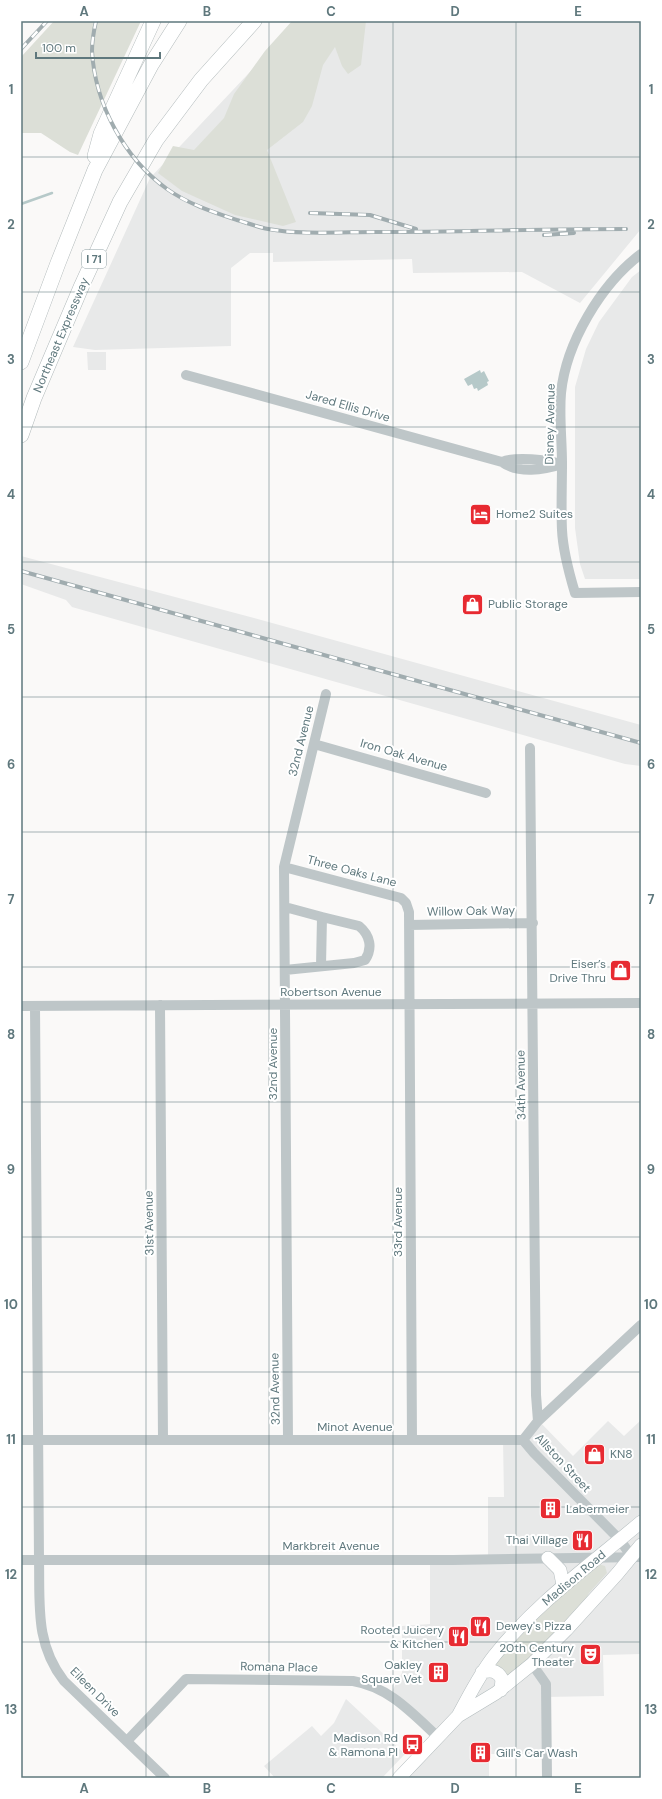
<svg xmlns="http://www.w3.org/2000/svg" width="662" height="1799" font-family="'DM Sans',sans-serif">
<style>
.built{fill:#e8e9e9}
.green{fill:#dcdfd7}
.water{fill:#b6c9c9}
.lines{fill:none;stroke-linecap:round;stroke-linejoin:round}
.stream{stroke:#b6c9c9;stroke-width:2.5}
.major-casing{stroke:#b2bbbd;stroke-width:14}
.highway-casing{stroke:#b2babb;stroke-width:16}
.minor{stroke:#bec6c8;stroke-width:10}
.major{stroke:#fff;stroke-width:13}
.highway{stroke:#fff;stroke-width:15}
.rail-casing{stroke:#a0acaf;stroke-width:4}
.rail{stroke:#fff;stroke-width:2.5;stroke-dasharray:8;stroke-linecap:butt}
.grid{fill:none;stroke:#5f787d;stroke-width:1;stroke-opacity:0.55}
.labels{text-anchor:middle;stroke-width:4;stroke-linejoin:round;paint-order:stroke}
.shield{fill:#fff;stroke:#8fa0a4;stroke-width:1}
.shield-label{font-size:11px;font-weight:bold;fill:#5f787d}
.street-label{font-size:12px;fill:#5f787d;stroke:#fff}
.poi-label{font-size:12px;fill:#5f787d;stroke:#fff;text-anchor:start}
.neatline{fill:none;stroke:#5f787d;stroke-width:1.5}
.grid-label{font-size:13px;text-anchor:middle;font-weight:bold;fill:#5f787d}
</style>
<rect width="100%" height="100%" fill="#faf9f8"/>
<path class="built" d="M 298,21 L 641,21 L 641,229 L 580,303 L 522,272 L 413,273 L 412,259 L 273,262 L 273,253 L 250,253 L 231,268 L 231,346 L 95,350 L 73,347 L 150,178 Z
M 641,270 L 641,579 L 585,579 L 580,564 L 575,528 L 575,387 L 586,349 L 599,322 L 632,277 Z
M 87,352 L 106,352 L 106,370 L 88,370 Z
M 21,556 L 254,618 L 641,725 L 641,766 L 625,764 L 72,607 L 66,600 L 21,584 Z
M 538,1420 L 573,1456 L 608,1421 L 624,1436 L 641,1420 L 641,1654 L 603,1655 L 604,1696 L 545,1697 L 547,1754 L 489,1754 L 489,1778 L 399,1778 L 438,1737 L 390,1695 L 402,1673 L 402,1626 L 430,1624 L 430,1560 L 488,1560 L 488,1497 L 504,1497 L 503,1440 L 523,1440 Z
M 346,1699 L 405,1754 L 382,1778 L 275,1778 L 264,1766 L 312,1726 L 321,1736 L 334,1723 Z"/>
<path class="green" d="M 54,21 L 141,21 L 78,155 L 70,152 L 41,133 L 21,133 L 21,57 Z
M 292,21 L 366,21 L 361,65 L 348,74 L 342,66 L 335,47 L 323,65 L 312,106 L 303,122 L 267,150 L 296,222 L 283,226 L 235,215 L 182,191 L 158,173 L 173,146 L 194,150 L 224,118 L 234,94 L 265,51 Z
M 598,1564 L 605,1566 L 607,1573 L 589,1593 L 581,1609 L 524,1664 L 506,1678 L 494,1666 C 524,1626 561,1595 598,1564 Z"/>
<path class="water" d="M 480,370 L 481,373 L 484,371 L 489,381 L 487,382 L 488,385 L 478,391 L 477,388 L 474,389 L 472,384 L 468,386 L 464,379 Z"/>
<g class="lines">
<path class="stream" d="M 21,204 L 52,193"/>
<defs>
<path id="major" d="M 548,1558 L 560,1570 L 563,1585
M 482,1672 C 491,1670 497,1670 502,1679 L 501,1690
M 458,1716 C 469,1696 479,1675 494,1656 C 537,1602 589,1566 641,1522
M 399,1778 L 458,1716 L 496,1693 L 532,1664 L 566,1630 L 617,1574 L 641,1545"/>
<path id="highway" d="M 95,156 L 101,134 L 153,21
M 21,362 L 58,263 L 95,170 L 151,65 L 179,21
M 21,435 L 34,398 L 82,285 L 120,202 L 156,140 L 201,80 L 254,21"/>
</defs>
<use href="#major" class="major-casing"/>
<use href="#highway" class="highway-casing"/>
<path class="minor" d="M 641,254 C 601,284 566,343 561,393 C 559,416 562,440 562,463 C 562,486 561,508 562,530 C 563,552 569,573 575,593 L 641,592
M 186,375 L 502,462 C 518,474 544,470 562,464
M 502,462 C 516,456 547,460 561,464
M 314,744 L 486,793
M 530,748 L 536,1395 L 538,1421
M 284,867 L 401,898 L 406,903 L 409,912 L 412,1440
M 285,907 L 322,917
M 409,925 L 533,923
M 285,970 L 354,963 L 365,960 C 373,948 370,935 359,926 L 322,917 L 321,966
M 160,1005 L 163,1440
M 21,1006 L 641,1003
M 35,1006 L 39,1560 C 40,1605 35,1644 64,1681 L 165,1778
M 21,1440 L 523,1440
M 288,1440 L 284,867 L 326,694
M 523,1440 L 538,1421 L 641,1325
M 523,1440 L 534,1453 L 620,1540 L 632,1557
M 21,1560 L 453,1560 L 641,1557
M 532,1664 L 546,1684 L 547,1778
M 127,1741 L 186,1679 L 353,1681 C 389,1687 412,1713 438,1737"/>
<use href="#major" class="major"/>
<use href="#highway" class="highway"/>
<defs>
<path id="rail" d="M 96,21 C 94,30 92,41 92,51 C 95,104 124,158 167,189 C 188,204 213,212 237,220 C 247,223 258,227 268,229 C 300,235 342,232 375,232 C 459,232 542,229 626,229
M 21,49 L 47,21
M 310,213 L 370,215 L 416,229
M 544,235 L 574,233
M 21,571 L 641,743"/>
</defs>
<use href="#rail" class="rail-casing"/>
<use href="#rail" class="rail"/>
</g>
<path class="grid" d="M 146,21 L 146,1778M 269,21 L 269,1778M 393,21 L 393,1778M 516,21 L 516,1778M 21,157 L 641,157M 21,292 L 641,292M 21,427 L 641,427M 21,562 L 641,562M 21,697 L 641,697M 21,832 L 641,832M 21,967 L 641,967M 21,1102 L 641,1102M 21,1237 L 641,1237M 21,1372 L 641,1372M 21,1507 L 641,1507M 21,1642 L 641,1642"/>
<defs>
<symbol id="hotel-square" viewBox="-11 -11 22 22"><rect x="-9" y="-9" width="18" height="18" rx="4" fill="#e72a31" stroke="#fff"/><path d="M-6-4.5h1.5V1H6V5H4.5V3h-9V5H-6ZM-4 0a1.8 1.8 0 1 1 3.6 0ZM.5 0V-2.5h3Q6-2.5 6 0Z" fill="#fff"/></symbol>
<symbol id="shop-square" viewBox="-11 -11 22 22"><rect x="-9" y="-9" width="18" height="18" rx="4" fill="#e72a31" stroke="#fff"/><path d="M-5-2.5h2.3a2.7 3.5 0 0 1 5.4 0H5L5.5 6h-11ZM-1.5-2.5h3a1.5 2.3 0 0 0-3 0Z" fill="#fff"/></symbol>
<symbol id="building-square" viewBox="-11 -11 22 22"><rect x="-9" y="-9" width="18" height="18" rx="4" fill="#e72a31" stroke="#fff"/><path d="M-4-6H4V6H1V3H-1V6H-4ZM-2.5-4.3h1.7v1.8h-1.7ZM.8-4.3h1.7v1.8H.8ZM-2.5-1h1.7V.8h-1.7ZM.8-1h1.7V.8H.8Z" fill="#fff"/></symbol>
<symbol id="restaurant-square" viewBox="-11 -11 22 22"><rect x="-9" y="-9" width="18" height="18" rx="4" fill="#e72a31" stroke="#fff"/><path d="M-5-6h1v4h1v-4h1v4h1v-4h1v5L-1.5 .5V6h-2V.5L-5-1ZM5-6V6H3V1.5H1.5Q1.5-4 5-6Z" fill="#fff"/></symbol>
<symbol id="theatre-square" viewBox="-11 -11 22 22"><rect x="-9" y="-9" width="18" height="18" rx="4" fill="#e72a31" stroke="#fff"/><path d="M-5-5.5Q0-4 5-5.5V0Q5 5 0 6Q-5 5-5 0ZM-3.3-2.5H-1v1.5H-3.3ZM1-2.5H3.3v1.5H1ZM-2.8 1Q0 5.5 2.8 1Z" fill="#fff"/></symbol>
<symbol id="bus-square" viewBox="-11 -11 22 22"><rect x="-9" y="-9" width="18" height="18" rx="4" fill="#e72a31" stroke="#fff"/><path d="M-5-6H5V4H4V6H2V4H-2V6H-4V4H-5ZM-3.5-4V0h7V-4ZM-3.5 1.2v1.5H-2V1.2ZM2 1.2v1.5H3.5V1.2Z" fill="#fff"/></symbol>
</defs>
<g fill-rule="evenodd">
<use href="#hotel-square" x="468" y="502" width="25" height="25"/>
<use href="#shop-square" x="460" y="592" width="25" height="25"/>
<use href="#shop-square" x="608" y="958" width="25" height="25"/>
<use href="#shop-square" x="582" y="1442" width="25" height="25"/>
<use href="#building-square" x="538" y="1496" width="25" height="25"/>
<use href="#restaurant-square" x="570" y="1528" width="25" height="25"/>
<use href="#restaurant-square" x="468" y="1614" width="25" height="25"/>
<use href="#restaurant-square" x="446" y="1624" width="25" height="25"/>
<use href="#theatre-square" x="578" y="1642" width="25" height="25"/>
<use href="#building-square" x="426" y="1660" width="25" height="25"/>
<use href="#bus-square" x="400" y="1732" width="25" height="25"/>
<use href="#building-square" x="468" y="1740" width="25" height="25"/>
</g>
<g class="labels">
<rect class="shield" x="82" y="250" width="24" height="18" rx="3"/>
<g class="shield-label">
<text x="94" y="263">I 71</text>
</g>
<g class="street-label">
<text transform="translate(61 335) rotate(-67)" y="4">Northeast Expressway</text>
<text transform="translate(348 406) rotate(16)" y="4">Jared Ellis Drive</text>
<text transform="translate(550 424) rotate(-89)" y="4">Disney Avenue</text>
<text transform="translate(301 741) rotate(-76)" y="4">32nd Avenue</text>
<text transform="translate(404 755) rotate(16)" y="4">Iron Oak Avenue</text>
<text transform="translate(352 871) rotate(15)" y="4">Three Oaks Lane</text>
<text transform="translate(471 911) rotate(-1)" y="4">Willow Oak Way</text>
<text x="331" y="996">Robertson Avenue</text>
<text transform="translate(273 1064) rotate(-90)" y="4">32nd Avenue</text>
<text transform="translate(521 1085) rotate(-91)" y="4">34th Avenue</text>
<text transform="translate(398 1222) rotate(-90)" y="4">33rd Avenue</text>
<text transform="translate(149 1223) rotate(-91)" y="4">31st Avenue</text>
<text transform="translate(275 1389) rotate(-91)" y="4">32nd Avenue</text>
<text x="355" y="1431">Minot Avenue</text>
<text transform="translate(563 1463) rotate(47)" y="4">Allston Street</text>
<text x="331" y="1550">Markbreit Avenue</text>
<text transform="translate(574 1578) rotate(-40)" y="4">Madison Road</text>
<text transform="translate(279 1667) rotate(1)" y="4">Romana Place</text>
<text transform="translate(95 1692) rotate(45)" y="4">Eileen Drive</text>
</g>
<g class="poi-label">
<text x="496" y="518">Home2 Suites</text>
<text x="488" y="608">Public Storage</text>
<text x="606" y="968" text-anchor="end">Eiser’s<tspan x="606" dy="14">Drive Thru</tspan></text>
<text x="610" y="1458">KN8</text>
<text x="566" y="1513">Labermeier</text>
<text x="568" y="1544" text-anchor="end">Thai Village</text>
<text x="496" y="1630">Dewey's Pizza</text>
<text x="444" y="1634" text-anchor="end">Rooted Juicery<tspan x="444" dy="14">&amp; Kitchen</tspan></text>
<text x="574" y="1652" text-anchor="end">20th Century<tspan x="574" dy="14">Theater</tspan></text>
<text x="422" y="1669" text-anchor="end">Oakley<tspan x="422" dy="14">Square Vet</tspan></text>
<text x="398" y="1742" text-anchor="end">Madison Rd<tspan x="398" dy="14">&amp; Ramona Pl</tspan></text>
<text x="496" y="1757">Gill's Car Wash</text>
</g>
</g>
<rect width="662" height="1799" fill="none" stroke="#ffffff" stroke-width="44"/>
<path d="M36 52v6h124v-6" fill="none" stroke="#5f787d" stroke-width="2"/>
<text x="42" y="52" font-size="12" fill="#5f787d" stroke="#ffffff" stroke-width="3" paint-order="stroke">100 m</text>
<rect x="22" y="22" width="618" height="1755" class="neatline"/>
<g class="grid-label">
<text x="84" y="16">A</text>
<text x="207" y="16">B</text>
<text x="331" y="16">C</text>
<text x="455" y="16">D</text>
<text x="578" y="16">E</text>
<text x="11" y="94">1</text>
<text x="651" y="94">1</text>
<text x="11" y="229">2</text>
<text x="651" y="229">2</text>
<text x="11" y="364">3</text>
<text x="651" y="364">3</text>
<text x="11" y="499">4</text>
<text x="651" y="499">4</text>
<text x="11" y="634">5</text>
<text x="651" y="634">5</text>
<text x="11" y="769">6</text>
<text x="651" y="769">6</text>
<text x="11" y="904">7</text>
<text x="651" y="904">7</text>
<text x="11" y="1039">8</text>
<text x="651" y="1039">8</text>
<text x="11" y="1174">9</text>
<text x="651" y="1174">9</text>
<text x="11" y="1309">10</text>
<text x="651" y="1309">10</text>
<text x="11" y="1444">11</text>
<text x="651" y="1444">11</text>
<text x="11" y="1579">12</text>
<text x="651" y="1579">12</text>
<text x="11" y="1714">13</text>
<text x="651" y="1714">13</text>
<text x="84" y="1793">A</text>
<text x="207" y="1793">B</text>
<text x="331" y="1793">C</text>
<text x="455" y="1793">D</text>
<text x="578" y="1793">E</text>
</g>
</svg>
